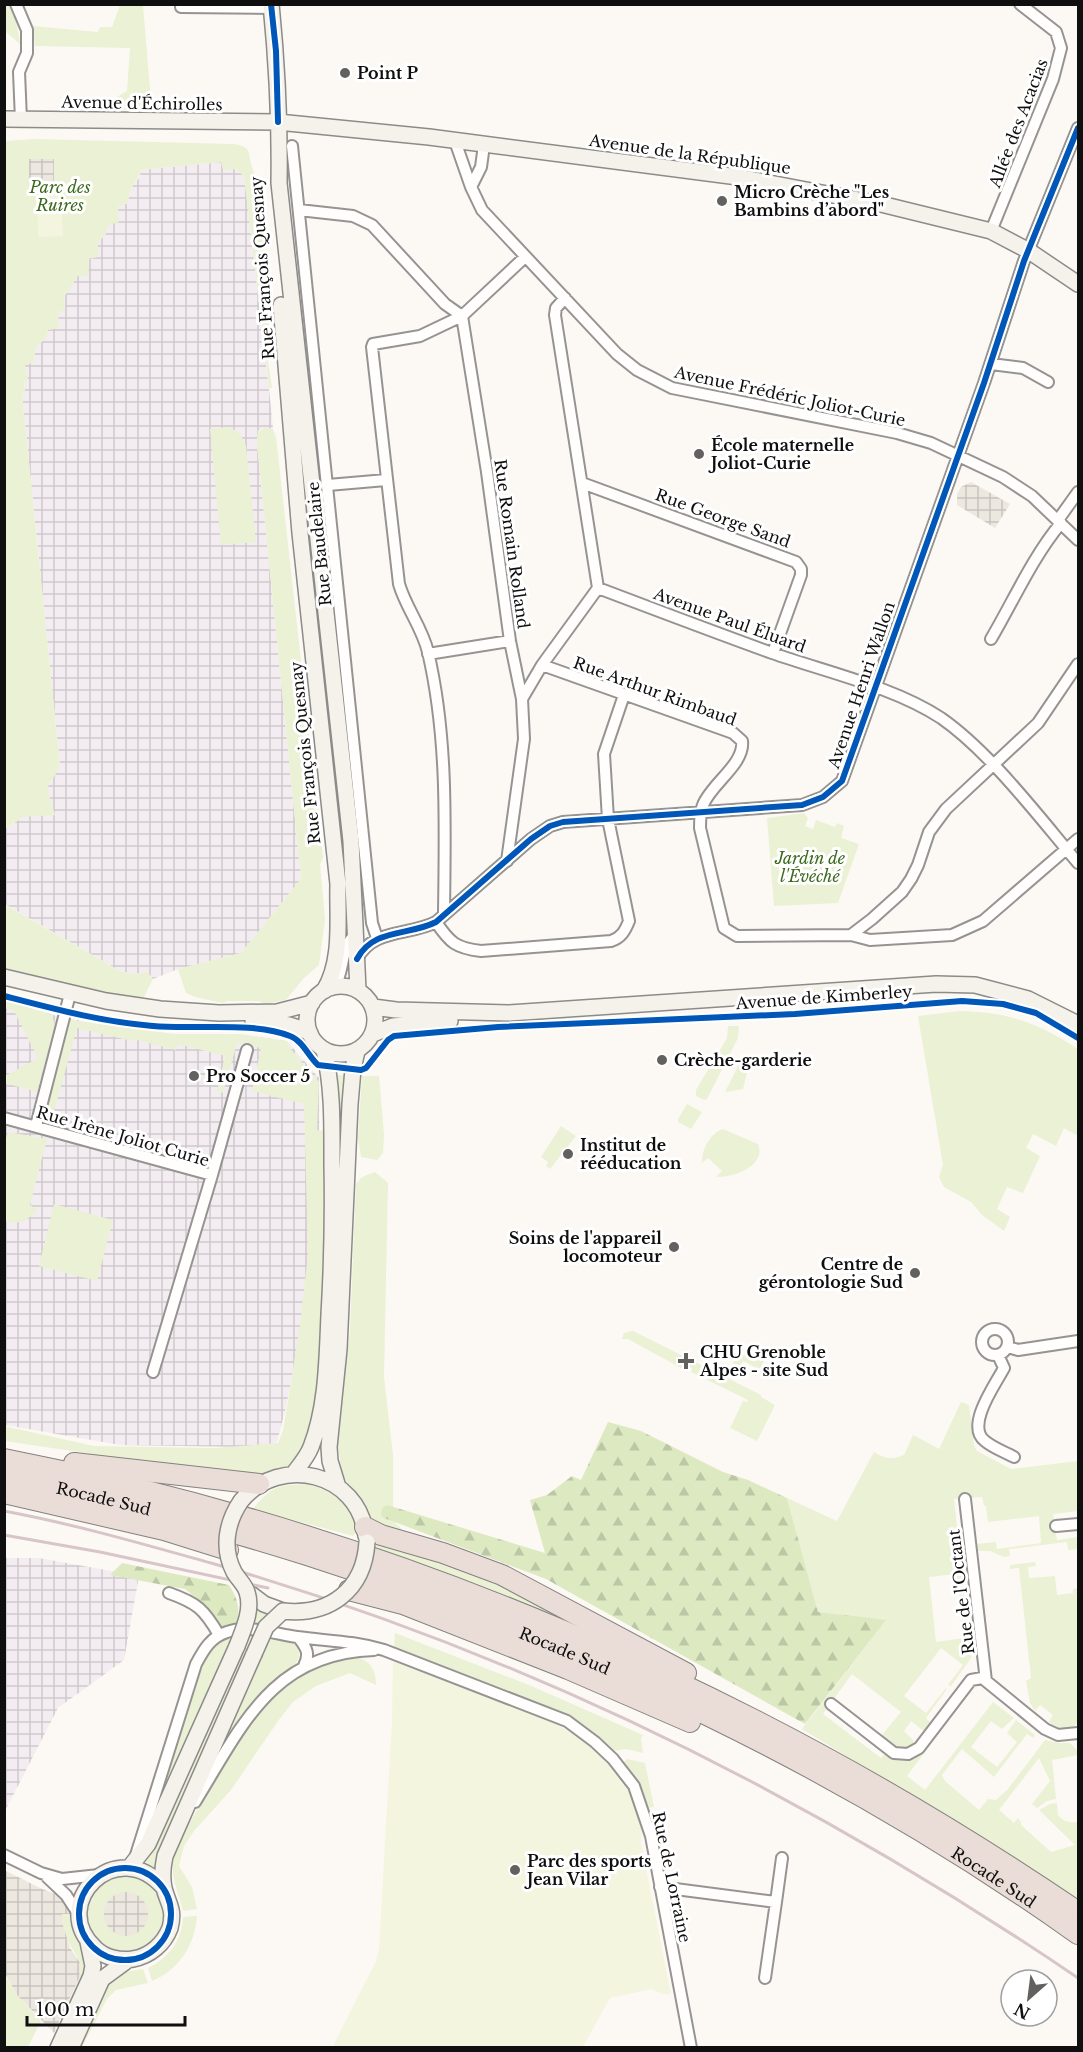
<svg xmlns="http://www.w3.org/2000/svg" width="1083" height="2052" font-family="'Libre Baskerville',serif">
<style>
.industrial{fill:url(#industrial-grid)}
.green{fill:#ebf1d4;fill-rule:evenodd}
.forest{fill:url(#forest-firs)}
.pitch{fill:#f3f5de}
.plaza{fill:url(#plaza-grid)}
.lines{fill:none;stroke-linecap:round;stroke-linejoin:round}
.street-casing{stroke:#969492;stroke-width:14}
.secondary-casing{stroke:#8c8b89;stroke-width:18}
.highway-casing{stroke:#83827f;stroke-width:22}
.street{stroke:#fffefd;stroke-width:10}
.secondary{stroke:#f5f2eb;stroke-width:15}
.highway{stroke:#eadcd6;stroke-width:20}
.rail{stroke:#d8c5c9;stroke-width:3}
.secondary-bridge-casing{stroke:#8c8b89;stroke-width:18;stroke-linecap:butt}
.secondary-bridge{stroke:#f5f2eb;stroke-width:15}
.cycleway-casing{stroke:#fff;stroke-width:10}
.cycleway{stroke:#0057b8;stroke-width:6}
.poi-dot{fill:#62615f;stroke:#fff;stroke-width:2}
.labels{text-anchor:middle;stroke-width:6;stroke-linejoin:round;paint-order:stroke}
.poi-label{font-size:16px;font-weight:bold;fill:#0f0f0f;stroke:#fff;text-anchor:start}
.street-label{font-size:16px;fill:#0f0f0f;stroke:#fff}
.park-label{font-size:16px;font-style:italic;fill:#3c691d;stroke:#fff}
</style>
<defs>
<pattern id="industrial-grid" width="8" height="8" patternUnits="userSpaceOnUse" patternTransform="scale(1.5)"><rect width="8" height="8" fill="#f3edf1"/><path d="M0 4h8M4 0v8" fill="none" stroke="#cfcacd"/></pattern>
<pattern id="forest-firs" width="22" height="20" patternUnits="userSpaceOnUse" patternTransform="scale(1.5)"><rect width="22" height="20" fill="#dde9c1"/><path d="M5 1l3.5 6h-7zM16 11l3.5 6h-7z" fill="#bcc7a5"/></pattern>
<pattern id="plaza-grid" width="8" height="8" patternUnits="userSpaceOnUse" patternTransform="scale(1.5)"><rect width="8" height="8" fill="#ece7df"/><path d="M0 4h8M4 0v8" fill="none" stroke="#c9c5be"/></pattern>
</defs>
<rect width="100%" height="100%" fill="#fcf9f4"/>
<path class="industrial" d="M 222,162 L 244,175 L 270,398 L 273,429 L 265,428 L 258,431 L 257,444 L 301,879 L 241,953 L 178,969 L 153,979 L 147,972 L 135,974 L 120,971 L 5,904 L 5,829 L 23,817 L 47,788 L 60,766 L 22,394 L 25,390 L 24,382 L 28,381 L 25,365 L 34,362 L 36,347 L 47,337 L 48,329 L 58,312 L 65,310 L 64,297 L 98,243 L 107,232 L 108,224 L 118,207 L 128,203 L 129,190 L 139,178 L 141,170 Z
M 4,1000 L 53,1015 L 106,1026 L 173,1034 L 239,1034 L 287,1041 L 319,1078 L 320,1233 L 286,1407 L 277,1442 L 269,1445 L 240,1447 L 120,1445 L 5,1425 Z
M 5,1558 L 39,1558 L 139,1576 L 124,1660 L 58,1708 L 5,1811 Z"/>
<path class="green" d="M 5,4 L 9,5 L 16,19 L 20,44 L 5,31 Z
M 120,5 L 143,5 L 151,101 L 150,109 L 115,110 L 108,102 L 127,91 L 130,48 L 35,46 L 33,26 L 98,32 L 100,27 L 112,27 Z
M 35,139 L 233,144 C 253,147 247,151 252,167 C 253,172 256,177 258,181 L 270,302 L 268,360 L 272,388 L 269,388 L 244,176 L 235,169 L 223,170 L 221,162 L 141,170 C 137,185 129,184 128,203 L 118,207 L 119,222 L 108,225 L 107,232 L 98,243 L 98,257 L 88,259 L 89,275 L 78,276 L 64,297 L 65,311 L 58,312 L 59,328 L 48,330 L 47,337 L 36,347 L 34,362 L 25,365 L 28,381 L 24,382 L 25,390 L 22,394 L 60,766 L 47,788 L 55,815 L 23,817 L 5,829 L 5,141 Z
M 228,427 C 238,431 243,436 246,446 L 256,542 L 221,545 L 210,429 Z
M 265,428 L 273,429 L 276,437 L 323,858 L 320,864 L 325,919 L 319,965 L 303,979 L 286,1000 L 265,1004 L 259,1001 L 228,1001 L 222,1003 L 195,997 L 186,993 L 178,969 L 241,953 L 301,879 L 257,444 L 258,432 Z
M 804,813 L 808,818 L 805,826 L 813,829 L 816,820 L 835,827 L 837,823 L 844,826 L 841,838 L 859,844 L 838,903 L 774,906 L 767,818 Z
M 4,904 L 120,971 L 135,974 L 147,972 L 153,979 L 144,997 L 131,1000 L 5,971 Z
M 5,1000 L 52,1015 L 55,1026 L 37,1092 L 5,1083 L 5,1076 L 38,1058 L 14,1011 L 5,1008 Z
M 960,1011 C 1008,1012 1039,1023 1078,1049 L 1078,1136 L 1064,1128 L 1056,1146 L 1033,1134 L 1026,1148 L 1040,1156 L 1023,1193 L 1007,1187 L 997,1209 L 1010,1217 L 1004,1231 L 982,1215 L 971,1202 L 944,1187 L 939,1177 L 943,1165 L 918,1016 Z
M 70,1020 L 173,1034 L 239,1034 L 287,1041 L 289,1047 L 319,1082 L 317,1130 L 327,1131 L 326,1271 L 322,1358 L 307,1445 L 289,1466 L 259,1476 L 152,1463 L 5,1441 L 4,1426 L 94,1446 L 215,1448 L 278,1443 L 283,1431 L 300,1325 L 308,1254 L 304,1104 L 252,1091 L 261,1048 L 237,1043 L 223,1093 L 217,1091 L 225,1056 L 178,1044 L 176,1050 L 133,1039 L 132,1041 L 77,1028 L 51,1122 L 44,1117 L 46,1099 Z
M 728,1026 L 739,1026 L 738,1038 L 707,1099 L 704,1100 L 696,1096 L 696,1090 L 727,1038 Z
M 750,1060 L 743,1089 L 725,1092 L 740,1062 Z
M 332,1075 L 346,1075 L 341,1142 L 339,1141 Z
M 362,1076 L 379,1076 L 384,1134 L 383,1153 L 377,1160 L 361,1157 L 358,1139 Z
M 687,1104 L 702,1112 L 691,1129 L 678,1122 L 678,1119 Z
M 561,1126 L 576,1136 L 550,1169 L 546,1166 L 548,1162 L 541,1157 Z
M 723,1129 L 758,1144 C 767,1166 733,1178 716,1177 L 722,1171 L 708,1158 L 702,1163 C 701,1151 710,1133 723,1129 Z
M 8,1132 L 47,1139 L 30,1205 L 38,1210 C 28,1220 19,1226 5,1221 L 4,1145 Z
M 375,1172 L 388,1183 L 384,1377 L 393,1455 L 393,1521 L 402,1529 L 382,1528 L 371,1518 L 347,1484 L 341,1468 L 337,1436 L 350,1331 L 356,1184 L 362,1177 Z
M 54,1204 L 113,1220 L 97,1281 L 39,1266 Z
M 633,1331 L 761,1395 L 761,1397 L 775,1405 L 757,1441 L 730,1428 L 743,1401 L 747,1402 L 748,1400 L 691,1372 L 692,1368 L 684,1364 L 681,1368 L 628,1339 L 622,1339 L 624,1333 Z
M 761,1352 L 765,1359 L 756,1376 L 751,1374 L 755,1367 L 743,1361 L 739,1368 L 733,1363 L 737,1357 Z
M 961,1402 L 969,1405 L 974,1445 L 977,1451 L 1011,1469 L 1078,1461 L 1078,1511 L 1053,1514 L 1057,1540 L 1078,1537 L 1078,1559 L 1077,1549 L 1068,1550 L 1067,1542 L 1009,1549 L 1010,1556 L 1004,1557 L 990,1551 L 977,1551 L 976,1544 L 996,1542 L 997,1549 L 1041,1543 L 1039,1516 L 988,1522 L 986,1506 L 984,1506 L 982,1497 L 954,1499 L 966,1610 L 962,1610 L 956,1574 L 929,1577 L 936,1642 L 964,1638 L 962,1614 L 966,1614 L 971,1658 L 951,1686 L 948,1685 L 963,1665 L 941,1648 L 904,1696 L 926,1713 L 946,1688 L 947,1689 L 926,1718 L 932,1724 L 925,1732 L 911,1721 L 904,1731 L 915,1742 L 913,1747 L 900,1750 L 881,1736 L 901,1712 L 852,1674 L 823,1714 L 881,1758 L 885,1754 C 900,1764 910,1761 925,1752 L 907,1776 L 925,1790 L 993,1702 L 1014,1718 L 1002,1729 L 991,1721 L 971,1747 L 997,1767 L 1017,1742 L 1007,1733 L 1016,1720 L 1035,1735 L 1033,1738 L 1027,1734 L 994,1777 L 962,1749 L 942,1775 L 945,1781 L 979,1810 L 988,1799 L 996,1800 L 1008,1789 L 1045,1740 L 1059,1743 L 1070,1743 L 1078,1751 L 1078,1755 L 1052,1760 L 1056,1799 L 1047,1801 L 1037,1808 L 1032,1804 L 1050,1781 L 1039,1758 L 999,1810 L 1014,1823 L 1018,1818 L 1021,1822 L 1021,1825 L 1051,1852 L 1075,1845 L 1039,1810 L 1050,1804 L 1057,1803 L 1058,1815 C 1064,1822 1070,1823 1078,1822 L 1078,1901 L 992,1845 L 802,1729 L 885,1621 L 818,1612 L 787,1498 L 837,1521 L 874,1452 C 886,1459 892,1460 904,1455 L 913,1435 L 939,1449 Z
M 308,1484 C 336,1493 348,1502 358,1530 L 353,1536 L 253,1509 C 271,1486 279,1485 308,1484 Z
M 379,1541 L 472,1569 L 574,1624 L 488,1589 L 379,1550 L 375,1545 Z
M 1035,1562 L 1036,1566 L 1028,1567 L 1029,1578 L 1055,1576 L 1057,1595 L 1073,1593 L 1073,1589 L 1078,1588 L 1078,1722 C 1069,1734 1060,1729 1049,1722 L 1053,1715 L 1040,1705 L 1035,1711 L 1030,1703 L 1026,1681 L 1031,1678 L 1019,1568 L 1010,1569 L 1010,1565 Z
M 254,1610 L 269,1615 L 156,1868 L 143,1861 Z
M 395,1633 L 529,1685 L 643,1735 L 641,1739 L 643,1753 L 626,1749 L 613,1751 L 490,1686 L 394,1647 Z
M 233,1634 L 225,1654 L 157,1806 L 199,1667 C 208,1649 213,1642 233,1634 Z
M 271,1638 C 282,1640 300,1639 299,1655 C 299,1667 275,1679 267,1687 C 248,1703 234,1730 220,1751 L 218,1750 Z
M 360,1658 C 372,1663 376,1672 376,1685 L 350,1673 L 316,1686 L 293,1702 L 278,1721 L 231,1790 L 194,1831 L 184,1846 L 179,1866 L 192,1887 L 197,1909 L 183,1911 C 176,1884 167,1871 177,1843 C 192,1818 208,1793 223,1768 C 255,1716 290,1657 360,1658 Z
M 627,1759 L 645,1763 L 654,1807 L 647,1808 L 641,1794 L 622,1764 Z
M 128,1876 C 134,1877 141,1878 146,1881 C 184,1902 161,1965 113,1950 C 102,1947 92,1937 89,1925 C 81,1898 103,1876 128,1876 ZM 127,1892 L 139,1897 L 147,1919 L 140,1931 Z
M 62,1914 L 71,1914 L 73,1930 L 82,1948 L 88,1971 L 66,2021 L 61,2019 L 79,1978 L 81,1964 C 72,1946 61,1936 62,1914 Z
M 197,1916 C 195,1945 179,1970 152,1981 L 148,1968 C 169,1958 182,1940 183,1917 Z
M 143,1969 L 148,1983 L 116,1990 L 107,1999 L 82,2047 L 75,2048 L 107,1982 L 124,1972 Z
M 4,1974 L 17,1995 L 41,2021 L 28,2047 L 5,2047 Z"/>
<path class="forest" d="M 608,1422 L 641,1431 L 723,1472 L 748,1480 L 787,1498 L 818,1612 L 886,1620 L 805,1724 L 546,1579 L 384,1518 L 381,1515 L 382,1508 L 387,1505 L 545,1553 L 530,1500 L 547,1495 L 572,1476 L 581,1480 Z
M 122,1563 L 229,1585 C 238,1599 241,1610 236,1626 L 220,1629 L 205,1605 L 185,1589 L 110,1575 Z"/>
<path class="pitch" d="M 61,195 L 63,236 L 38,237 L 37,196 Z
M 393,1658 L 560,1726 L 588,1743 L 611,1766 L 628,1789 L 642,1826 L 641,1842 L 671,1994 L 662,1994 L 652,1989 L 610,1998 L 583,2047 L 332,2048 L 376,1961 L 379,1948 L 392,1721 Z"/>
<path class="plaza" d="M 29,159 L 54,159 L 54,182 L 29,181 Z
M 971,482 L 1010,504 L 995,528 L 957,505 L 957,494 L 961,487 Z
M 4,1870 L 42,1889 L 64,1897 L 70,1910 L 71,1914 L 62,1914 L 62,1922 L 70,1948 L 81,1964 L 79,1978 L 54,2033 L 17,1995 L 5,1974 Z
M104 1914a22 22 0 1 1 44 0a22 22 0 1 1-44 0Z"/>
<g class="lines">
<defs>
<path id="street" d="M 16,4 L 27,30 L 27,53 L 19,72 L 21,120
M 181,7 L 271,8
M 455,141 L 471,187 L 482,210 L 617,354 L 637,370 L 672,388 L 897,433 L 931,443 L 1003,477 L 1032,496 L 1078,540
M 292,146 L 372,923 L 377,938
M 471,187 L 481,167 L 484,145
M 299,210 L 353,216 L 372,225 L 445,304 L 462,316
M 991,231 L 1053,79 L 1061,48 L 1056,32 L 1020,4
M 565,298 L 556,308 L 555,315 L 598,588 C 656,610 714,632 772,653 C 826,672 894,687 941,718 C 990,752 1039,817 1078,863
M 991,364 L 1023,368 L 1048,382
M 582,483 L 796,562 L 801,569 L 801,575 L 773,653
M 328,485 L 386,480
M 1058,520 L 1078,492
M 598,588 L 542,665 L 733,733 L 742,741 C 745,764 711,784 703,805 C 700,812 700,820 700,828 L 724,928 L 737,936 L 851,935 L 870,940 L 952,935 L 983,921 L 1078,839
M 991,639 C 1014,600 1032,558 1061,523
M 428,654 L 510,641
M 522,699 L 542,665
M 507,861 L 524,739 L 522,699 L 510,641 L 487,472 L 462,316 L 525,257
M 444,913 C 445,826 448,737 428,652 C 422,627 406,608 399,584 L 372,347 L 373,344 L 420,336 L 462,316
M 436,922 C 450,943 456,948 481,951 L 611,941 C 621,938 625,931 629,921 L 608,819 L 604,754 L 624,695
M 851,935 L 872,919 L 902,892 L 911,879 L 918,865 L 929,832 L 946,809 L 1038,723 L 1078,664
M 357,959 C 373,928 409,936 436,922 L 531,839 L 550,826 L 563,822 L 802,805 L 823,797 L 842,781 L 984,383 L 1024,261 L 1078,128
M 335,986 C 345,969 340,947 356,934
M 4,1118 L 212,1175 L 153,1372
M 36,1126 L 70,994
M 212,1175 L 247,1050
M982 1342a13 13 0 1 1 26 0a13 13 0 1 1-26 0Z
M 1008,1347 L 1018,1350 L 1078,1341
M 998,1355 L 1004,1368 C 995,1385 965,1426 985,1441 C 993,1448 1005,1452 1014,1457
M 965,1499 L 986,1681 L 1045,1729 L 1058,1735 L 1078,1733
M 1056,1526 L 1078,1524
M 169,1593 C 197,1603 204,1609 219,1635
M 298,1637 C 307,1648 310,1654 304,1666
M 831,1704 L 894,1753 L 908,1754 L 919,1748 L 971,1680 L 982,1678 L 986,1681
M 195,1802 C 242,1726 272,1653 374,1650
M 4,1855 L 41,1873 L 62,1879 L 99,1875
M 136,1855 L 196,1664 C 204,1649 211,1637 227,1632 C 248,1624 275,1634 297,1637 C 327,1641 354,1641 384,1650 L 567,1721 L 595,1742 L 613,1759 L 634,1786 L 651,1836 L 691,2048
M 47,1877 L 66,1895 L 79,1915
M 660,1887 L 776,1902 L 765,1978
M 776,1902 L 782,1858"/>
<path id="secondary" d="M 271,4 C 277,64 280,124 279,183 L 351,841 L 358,990
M 4,119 L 278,122 L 429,137 L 738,177 L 885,205 L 991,231 L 1029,251 L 1078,284
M 281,305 L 300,533 L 338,884 C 337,918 343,960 324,991
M 4,977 L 106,1001 L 160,1009 L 219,1013 L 277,1012 L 312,1003
M307 1020a34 34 0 1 1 68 0a34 34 0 1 1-68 0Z
M 373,1007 L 396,1010 L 509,1013 L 936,984 L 975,985 L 1028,999 L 1078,1024
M 253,1021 C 272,1021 293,1024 310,1033
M 373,1034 L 393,1026 L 450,1021
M 294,1473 C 300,1465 307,1457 311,1447 C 327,1406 327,1358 329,1315 C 332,1264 333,1214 332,1164 C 332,1125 333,1088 324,1050
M 338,1487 L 330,1461 L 329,1447 L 339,1349 L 350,1104 L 353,1069 L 357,1051
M 241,1501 C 280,1454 359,1472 366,1536
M 247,1591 L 264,1604 L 283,1611
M 129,1868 L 148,1844 L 237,1646
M 164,1888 C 117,1833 47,1904 95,1948 C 105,1958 120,1961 133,1959 C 150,1956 164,1944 170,1928 C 175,1909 168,1904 164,1888 C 162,1878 163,1865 165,1856 L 254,1654
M 58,2048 L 91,1976 L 93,1966 L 88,1942
M 71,2048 L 102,1979 L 128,1960"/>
<g id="highway">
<path d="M 4,1459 C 389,1534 755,1692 1078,1912"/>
<path d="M 74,1463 L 259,1484"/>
<path id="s1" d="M 4,1477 C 107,1496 208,1524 307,1555 C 579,1642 846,1769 1078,1934"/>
<path d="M 4,1493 L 164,1530 L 228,1550"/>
<path d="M 365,1527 L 381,1535 L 443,1553 L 502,1575 L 686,1673"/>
<path d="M 349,1590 L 403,1604 L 568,1669 L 690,1722"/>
</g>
</defs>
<use href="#street" class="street-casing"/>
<use href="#secondary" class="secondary-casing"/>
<use href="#highway" class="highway-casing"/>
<use href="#street" class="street"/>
<use href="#secondary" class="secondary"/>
<use href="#highway" class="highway"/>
<path class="rail" d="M 4,1511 C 74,1524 143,1544 211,1563 C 524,1653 810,1796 1078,1978
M 4,1535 L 100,1552 L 268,1588"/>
<defs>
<path id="secondary-bridge" d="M 237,1646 C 243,1630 253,1610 247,1592 C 245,1585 238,1579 234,1572 C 222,1549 226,1523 241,1501
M 254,1654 L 266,1627 L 283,1611 C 330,1616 364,1590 367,1542"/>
</defs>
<use href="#secondary-bridge" class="secondary-bridge-casing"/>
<use href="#secondary-bridge" class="secondary-bridge"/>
<defs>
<path id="cycleway" d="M 271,4 L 276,51 L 278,122
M 357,959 C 373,928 409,936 436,922 L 531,839 L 550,826 L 563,822 L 802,805 L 823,797 L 842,781 L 984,383 L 1024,261 L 1078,128
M 4,996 C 54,1009 102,1022 153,1026 C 194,1030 253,1021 290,1036 C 302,1040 309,1057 318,1065 L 361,1070 L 366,1068 L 388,1040 L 394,1036 L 498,1027 L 795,1014 L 962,1001 L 1003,1004 L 1036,1013 L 1078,1038
M79 1914a46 46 0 1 1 92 0a46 46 0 1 1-92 0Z"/>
</defs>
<use href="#cycleway" class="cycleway-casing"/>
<use href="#cycleway" class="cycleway"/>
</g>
<g class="poi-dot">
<circle cx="345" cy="73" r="6"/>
<circle cx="722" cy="201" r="6"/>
<circle cx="699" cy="454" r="6"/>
<circle cx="662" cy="1060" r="6"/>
<circle cx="194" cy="1076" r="6"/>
<circle cx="568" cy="1154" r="6"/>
<circle cx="674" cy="1247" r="6"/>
<circle cx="915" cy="1273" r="6"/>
<path d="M683 1352h6v6h6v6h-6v6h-6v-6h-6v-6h6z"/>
<circle cx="515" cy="1870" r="6"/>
</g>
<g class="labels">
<g class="poi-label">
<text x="357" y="79">Point P</text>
<text x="734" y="198">Micro Crèche "Les<tspan x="734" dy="18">Bambins d’abord"</tspan></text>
<text x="711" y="451">École maternelle<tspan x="711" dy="18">Joliot-Curie</tspan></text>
<text x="674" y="1066">Crèche-garderie</text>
<text x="206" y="1082">Pro Soccer 5</text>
<text x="580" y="1151">Institut de<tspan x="580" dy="18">rééducation</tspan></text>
<text x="662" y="1244" text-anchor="end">Soins de l'appareil<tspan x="662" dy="18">locomoteur</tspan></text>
<text x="903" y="1270" text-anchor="end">Centre de<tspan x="903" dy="18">gérontologie Sud</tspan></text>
<text x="700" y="1358">CHU Grenoble<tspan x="700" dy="18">Alpes - site Sud</tspan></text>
<text x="527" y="1867">Parc des sports<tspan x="527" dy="18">Jean Vilar</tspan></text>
</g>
<g class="street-label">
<text transform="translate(142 103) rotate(1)" y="6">Avenue d'Échirolles</text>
<text transform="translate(1018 123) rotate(-69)" y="6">Allée des Acacias</text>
<text transform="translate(690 154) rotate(8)" y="6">Avenue de la République</text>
<text transform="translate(262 268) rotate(-94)" y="6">Rue François Quesnay</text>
<text transform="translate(790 396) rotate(12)" y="6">Avenue Frédéric Joliot-Curie</text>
<text transform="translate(723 518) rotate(20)" y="6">Rue George Sand</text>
<text transform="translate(319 544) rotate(-96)" y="6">Rue Baudelaire</text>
<text transform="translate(512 544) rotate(82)" y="6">Rue Romain Rolland</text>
<text transform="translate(730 620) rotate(20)" y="6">Avenue Paul Éluard</text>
<text transform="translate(861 685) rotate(-71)" y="6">Avenue Henri Wallon</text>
<text transform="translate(655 691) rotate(20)" y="6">Rue Arthur Rimbaud</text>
<text transform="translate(305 753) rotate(-96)" y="6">Rue François Quesnay</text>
<text transform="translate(824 997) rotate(-4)" y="6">Avenue de Kimberley</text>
<text transform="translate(123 1136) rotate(16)" y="6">Rue Irène Joliot Curie</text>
<text dy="6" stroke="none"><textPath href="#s1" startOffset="102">Rocade Sud</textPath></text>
<text transform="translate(961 1592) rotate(-97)" y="6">Rue de l'Octant</text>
<text dy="6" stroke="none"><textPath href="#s1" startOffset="588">Rocade Sud</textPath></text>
<text transform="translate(672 1877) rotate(78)" y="6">Rue de Lorraine</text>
<text dy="6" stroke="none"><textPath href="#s1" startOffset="1074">Rocade Sud</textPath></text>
</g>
<g class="park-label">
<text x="60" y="193">Parc des<tspan x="60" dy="18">Ruires</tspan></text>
<text x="810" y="864">Jardin de<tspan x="810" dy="18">l'Évéché</tspan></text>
</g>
</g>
<rect width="1083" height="2052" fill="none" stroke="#0f0f0f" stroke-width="12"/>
<g transform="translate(1029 1998) rotate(208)"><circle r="28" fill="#ffffff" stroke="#9f9f9f" stroke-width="1.5"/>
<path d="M0-4.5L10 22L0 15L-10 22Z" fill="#62615f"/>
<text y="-9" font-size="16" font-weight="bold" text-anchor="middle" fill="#0f0f0f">N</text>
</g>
<path d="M27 2016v9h158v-9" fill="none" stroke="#0f0f0f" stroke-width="3"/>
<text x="36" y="2016" font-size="18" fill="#0f0f0f" stroke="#ffffff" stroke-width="4.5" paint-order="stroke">100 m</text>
</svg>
